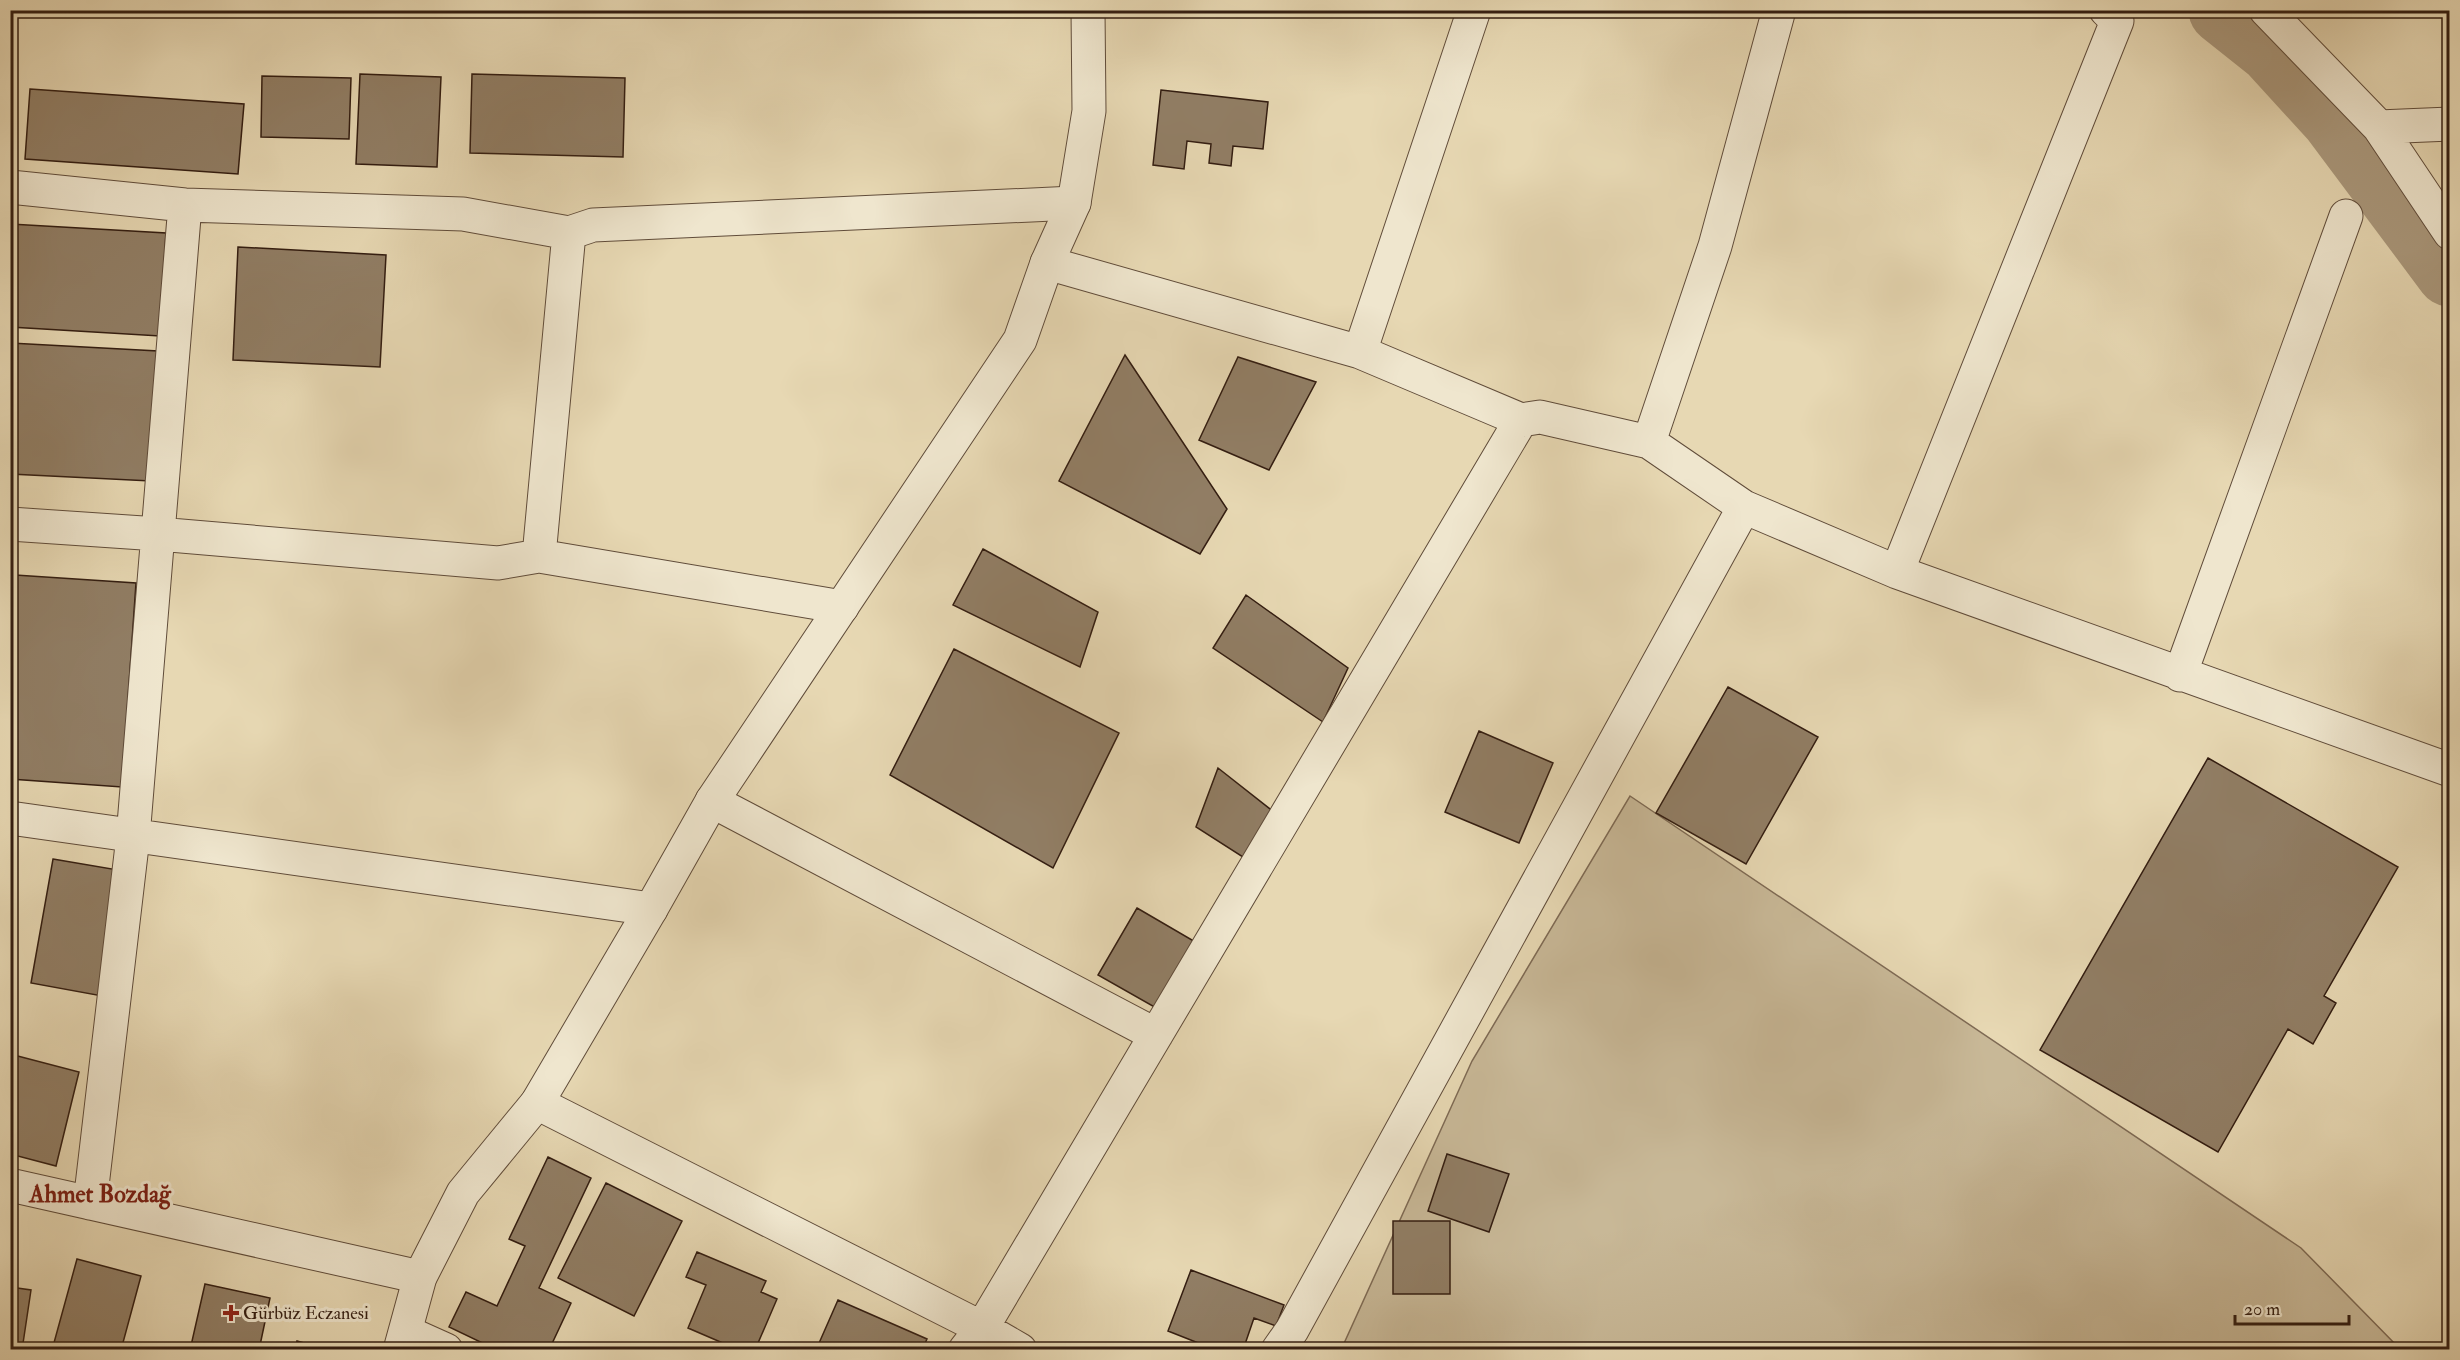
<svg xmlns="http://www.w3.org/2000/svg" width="2460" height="1360" font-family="'IM FELL Double Pica',serif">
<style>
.green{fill:#c8b897;stroke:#7e6a54;stroke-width:1.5}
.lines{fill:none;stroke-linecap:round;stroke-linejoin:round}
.river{stroke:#aa987c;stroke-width:69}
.building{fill:#917e65;stroke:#331d11;stroke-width:1.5}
.minor-casing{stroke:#604c3a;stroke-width:35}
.tertiary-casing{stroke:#604c3a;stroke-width:35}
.minor{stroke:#efe6ce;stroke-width:33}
.tertiary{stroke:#efe6ce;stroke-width:33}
.poi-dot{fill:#8f2418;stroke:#efe6ce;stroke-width:2}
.labels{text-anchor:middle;stroke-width:6;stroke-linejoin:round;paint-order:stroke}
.poi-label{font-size:18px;fill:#331d11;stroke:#efe6ce;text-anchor:start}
.district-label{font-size:24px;font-weight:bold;fill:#7a1f14;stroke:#efe6ce}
</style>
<rect width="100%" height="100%" fill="#e7d8b3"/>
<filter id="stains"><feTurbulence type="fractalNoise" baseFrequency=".00333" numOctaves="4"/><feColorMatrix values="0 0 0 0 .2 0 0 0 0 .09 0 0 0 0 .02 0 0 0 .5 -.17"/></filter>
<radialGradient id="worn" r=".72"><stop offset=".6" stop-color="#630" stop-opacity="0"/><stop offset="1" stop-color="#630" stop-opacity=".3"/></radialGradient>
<path class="green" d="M 1630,796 L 2301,1248 L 2400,1349 L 1341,1350 L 1472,1061 Z"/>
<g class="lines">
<path class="river" d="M 2223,10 L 2272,49 L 2335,118 L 2450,272"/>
</g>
<path class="building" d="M 360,74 L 441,77 L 437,167 L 356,164 Z
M 472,74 L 625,78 L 623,157 L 470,153 Z
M 262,76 L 351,78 L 349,139 L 261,137 Z
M 30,89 L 244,104 L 238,174 L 25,159 Z
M 1161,90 L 1268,102 L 1263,149 L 1233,146 L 1231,166 L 1209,163 L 1211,144 L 1187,141 L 1184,169 L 1153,165 Z
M 10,224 L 166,233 L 160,336 L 10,327 Z
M 238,247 L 386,255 L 380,367 L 233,360 Z
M 10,343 L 158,351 L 151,481 L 10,474 Z
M 1125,355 L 1227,509 L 1200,554 L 1059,481 Z
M 1238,357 L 1316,382 L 1269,470 L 1199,440 Z
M 983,549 L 1098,612 L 1080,667 L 953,605 Z
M 15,575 L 136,583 L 122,787 L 10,779 L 10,640 Z
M 1246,595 L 1348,668 L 1323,722 L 1213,648 Z
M 954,649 L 1119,733 L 1053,868 L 890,775 Z
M 1728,687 L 1818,737 L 1746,864 L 1656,813 Z
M 1479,731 L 1553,763 L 1519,843 L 1445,812 Z
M 2208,758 L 2398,867 L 2324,996 L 2336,1003 L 2313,1044 L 2288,1029 L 2218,1152 L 2040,1050 Z
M 1218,768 L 1274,812 L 1246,859 L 1196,827 Z
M 53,859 L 124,871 L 102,996 L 31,983 Z
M 1137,908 L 1204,947 L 1165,1013 L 1098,975 Z
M 10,1054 L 79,1072 L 56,1166 L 10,1154 Z
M 1447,1154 L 1509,1174 L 1489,1232 L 1428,1211 Z
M 548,1157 L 591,1178 L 539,1288 L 571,1303 L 549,1350 L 497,1350 L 449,1327 L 466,1292 L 497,1306 L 525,1246 L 509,1239 Z
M 606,1183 L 682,1221 L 634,1316 L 558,1278 Z
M 1393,1221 L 1450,1221 L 1450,1294 L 1393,1294 Z
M 697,1252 L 766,1281 L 761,1292 L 777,1299 L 755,1350 L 739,1350 L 688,1328 L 706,1285 L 686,1277 Z
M 77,1259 L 141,1276 L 121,1350 L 52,1350 Z
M 1191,1270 L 1284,1305 L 1276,1326 L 1254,1318 L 1243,1350 L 1216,1350 L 1168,1331 Z
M 205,1284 L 270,1298 L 259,1350 L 190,1350 Z
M 10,1287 L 31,1290 L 22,1350 L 10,1350 Z
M 838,1300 L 927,1339 L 922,1350 L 816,1350 Z
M 297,1341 L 329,1350 L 295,1350 Z"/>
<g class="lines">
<defs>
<path id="minor" d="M 2266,10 L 2379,127 L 2450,124
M 2379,127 L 2450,233
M 10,187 L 185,205 L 463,214 L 569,233 L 593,225 L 1074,203
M 1047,263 L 1360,352 L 1521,420 L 1540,417 L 1649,442 L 1744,507 L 1897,572 L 2450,770
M 1360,352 L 1474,10
M 1649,442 L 1715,246 L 1779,10
M 10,524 L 158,534 L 498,563 L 539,556 L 842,607
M 539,556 L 569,233
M 1897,572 L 2117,21 L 2106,10
M 2180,675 L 2346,216
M 712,801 L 1156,1035
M 10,818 L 651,909
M 537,1103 L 982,1328 L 1020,1350
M 10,1185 L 420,1277
M 90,1203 L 133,837 L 185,205
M 406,1332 L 446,1350
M 965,1350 L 982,1328 L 1521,420
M 1278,1350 L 1292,1330 L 1744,507"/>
<path id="tertiary" d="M 400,1350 L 420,1277 L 463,1193 L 537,1103 L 651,909 L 712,801 L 1020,340 L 1047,263 L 1074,203 L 1089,111 L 1088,10"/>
</defs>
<use href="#minor" class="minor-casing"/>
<use href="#tertiary" class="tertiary-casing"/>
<use href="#minor" class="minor"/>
<use href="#tertiary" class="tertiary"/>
</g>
<path class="poi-dot" d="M228 1304h6v6h6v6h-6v6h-6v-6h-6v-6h6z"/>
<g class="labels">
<g class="poi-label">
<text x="243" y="1319">Gürbüz Eczanesi</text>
</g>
<g class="district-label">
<text x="100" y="1202">Ahmet Bozdağ</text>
</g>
</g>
<rect width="2460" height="1360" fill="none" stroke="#e7d8b3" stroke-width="36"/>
<rect x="12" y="12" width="2436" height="1336" fill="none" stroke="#331d11" stroke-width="3"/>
<rect x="18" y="18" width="2424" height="1324" fill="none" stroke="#331d11" stroke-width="1.5"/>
<path d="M2235 1315v9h114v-9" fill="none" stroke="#331d11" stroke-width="3"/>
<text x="2244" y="1315" font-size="18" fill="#331d11" stroke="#efe6ce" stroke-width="4.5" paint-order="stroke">20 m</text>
<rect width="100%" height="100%" filter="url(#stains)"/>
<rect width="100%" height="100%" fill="url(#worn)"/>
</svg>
